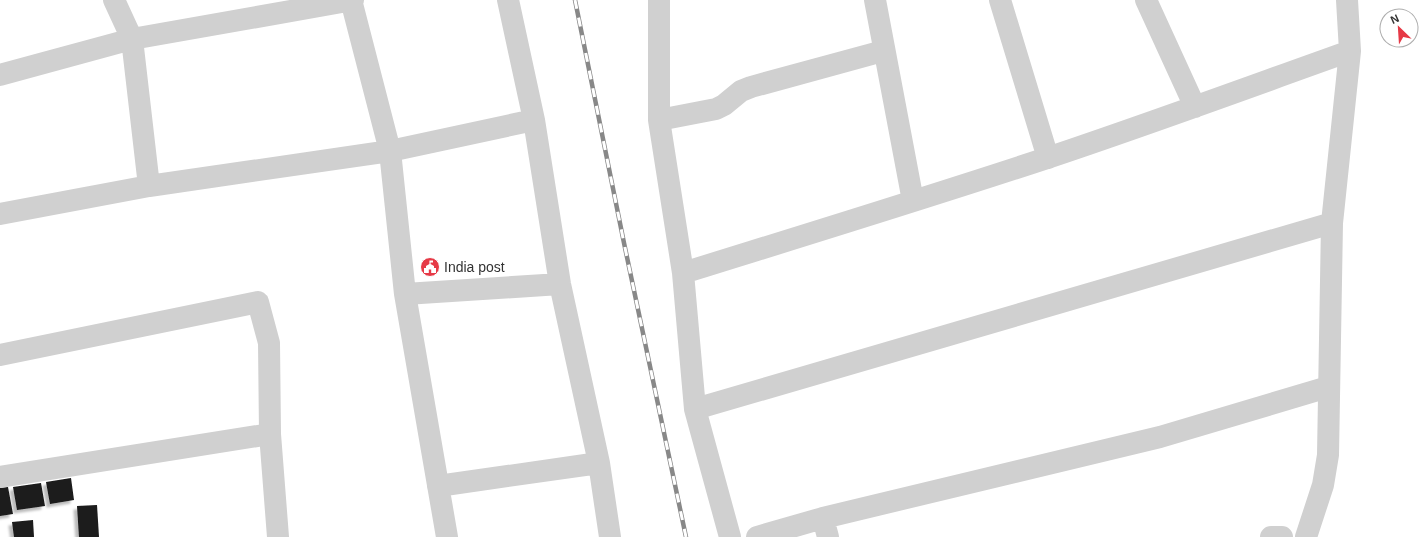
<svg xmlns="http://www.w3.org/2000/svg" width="1427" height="537" font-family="Arial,sans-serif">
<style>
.building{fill:#1a1a1a;filter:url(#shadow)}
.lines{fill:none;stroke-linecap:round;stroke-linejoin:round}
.minor{stroke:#d0d0d0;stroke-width:22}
.rail-casing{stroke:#888;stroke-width:4.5}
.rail{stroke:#fff;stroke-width:3;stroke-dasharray:9;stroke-linecap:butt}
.labels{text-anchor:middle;stroke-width:4;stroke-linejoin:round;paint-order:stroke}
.poi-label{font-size:14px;fill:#333;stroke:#fff;text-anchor:start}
</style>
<defs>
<filter id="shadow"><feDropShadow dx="-3.5" dy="3.5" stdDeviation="1" flood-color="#0004"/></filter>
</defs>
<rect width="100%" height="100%" fill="#fff"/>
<path class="building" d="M 71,478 L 74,500 L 50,504 L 46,482 Z
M 41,483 L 45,506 L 17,510 L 13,487 Z
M 8,487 L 13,514 L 0,516 L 0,488 Z
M 97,505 L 99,537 L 79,537 L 77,506 Z
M 33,520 L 34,537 L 14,537 L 12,522 Z"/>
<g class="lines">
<path class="minor" d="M 114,0 L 132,39 L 149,186
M 351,0 L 390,151 L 405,294 L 447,537
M 508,0 L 534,120 L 560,284 L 599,463 L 610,537
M 659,0 L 659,120 L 683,273 L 695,409 L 730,537
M 875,0 L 913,201
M 1000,0 L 1048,158
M 1146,0 L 1195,107
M 0,75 L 132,39 L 353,0
M 659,120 L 716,109 L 724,105 L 741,91 L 751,87 L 883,51
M 0,214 L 149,186 L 390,151 L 534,120
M 683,273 C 805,235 926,198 1047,158 C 1149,124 1249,87 1350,51
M 405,294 L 560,284
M 0,355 L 258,302 L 269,343 L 270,434 L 278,537
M 695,409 L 1332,223
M 0,477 L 270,434
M 438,486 L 599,463
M 823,518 L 828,537
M 757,537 L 823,518 L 1160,437 L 1328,387
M 1271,537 L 1282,537
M 1306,537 L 1323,485 L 1328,455 L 1332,223 L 1350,51 L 1347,0"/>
<defs>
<path id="rail" d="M 575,0 L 624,243 L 686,537"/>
</defs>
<use href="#rail" class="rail-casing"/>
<use href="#rail" class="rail"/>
</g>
<defs>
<symbol id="civic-disc" viewBox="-11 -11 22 22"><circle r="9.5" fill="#e63946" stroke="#fff"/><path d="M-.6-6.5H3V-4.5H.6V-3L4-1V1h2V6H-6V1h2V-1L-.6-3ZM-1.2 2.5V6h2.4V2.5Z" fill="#fff"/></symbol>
</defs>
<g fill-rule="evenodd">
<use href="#civic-disc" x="419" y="256" width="22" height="22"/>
</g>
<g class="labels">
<g class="poi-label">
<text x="444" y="272">India post</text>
</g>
</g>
<g transform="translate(1399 28) rotate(335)"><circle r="19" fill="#ffffff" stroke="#adadad"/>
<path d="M0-3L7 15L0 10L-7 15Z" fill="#e63946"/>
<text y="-6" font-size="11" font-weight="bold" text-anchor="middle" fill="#333333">N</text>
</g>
</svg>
